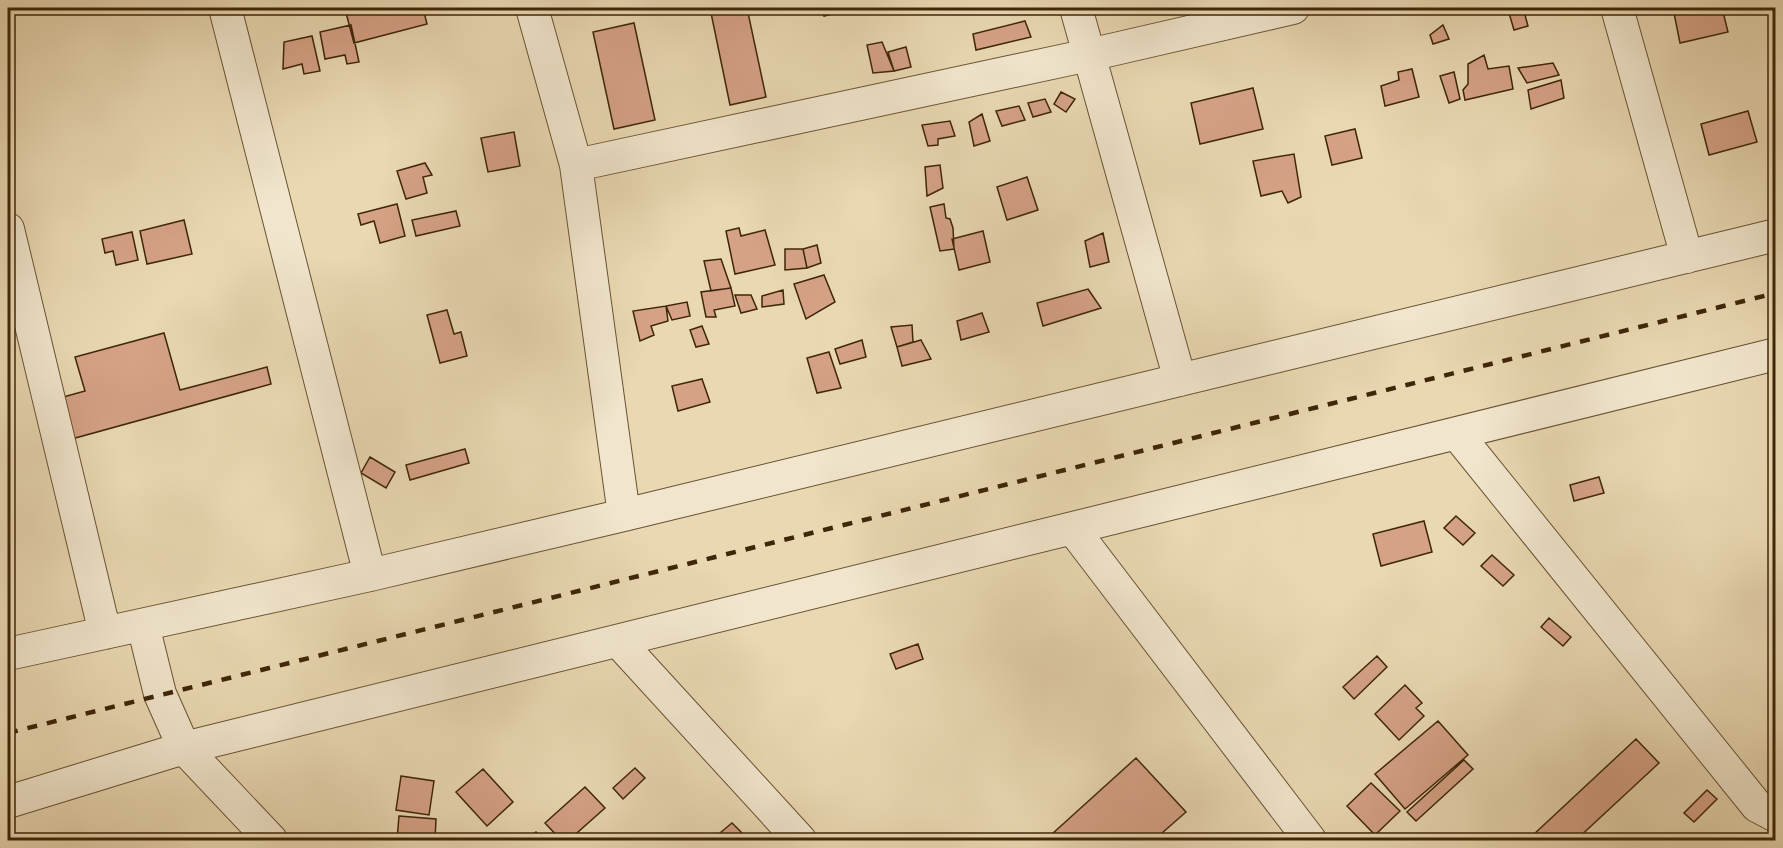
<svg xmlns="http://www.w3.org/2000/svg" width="1783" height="848" font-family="'Libre Bodoni',serif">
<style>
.building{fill:#d5a286;stroke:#3e2609;stroke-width:1.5}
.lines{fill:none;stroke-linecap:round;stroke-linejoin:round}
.minor-casing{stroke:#695233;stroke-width:34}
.minor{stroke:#f1e6cd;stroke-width:32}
.rail{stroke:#3e2609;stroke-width:4.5;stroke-dasharray:10 10;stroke-linecap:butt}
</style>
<rect width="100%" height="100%" fill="#e9d8b2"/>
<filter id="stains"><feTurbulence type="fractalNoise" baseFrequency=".00333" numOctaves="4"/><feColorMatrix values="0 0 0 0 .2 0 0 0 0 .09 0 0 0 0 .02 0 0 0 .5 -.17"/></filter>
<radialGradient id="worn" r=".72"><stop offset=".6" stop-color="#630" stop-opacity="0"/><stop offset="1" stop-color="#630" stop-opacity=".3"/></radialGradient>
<path class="building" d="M 349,8 L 423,8 L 427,24 L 354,43 L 345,9 Z
M 710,8 L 747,8 L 766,97 L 730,105 Z
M 821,8 L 857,8 L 824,16 Z
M 1523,8 L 1528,26 L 1514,30 L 1509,13 Z
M 1673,8 L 1722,8 L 1728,32 L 1680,43 Z
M 1025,21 L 1031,37 L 976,50 L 973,34 Z
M 634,23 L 655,120 L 614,129 L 593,32 Z
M 351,25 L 359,62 L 347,64 L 345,55 L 325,59 L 320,32 Z
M 1443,25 L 1449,39 L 1433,44 L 1430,35 Z
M 312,36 L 320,71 L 304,74 L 302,64 L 283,69 L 284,42 Z
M 882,42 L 894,71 L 873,73 L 867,45 Z
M 906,47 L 911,67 L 894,71 L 888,52 Z
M 1484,55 L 1488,69 L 1509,66 L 1513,89 L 1465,100 L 1463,90 L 1468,84 L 1468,64 Z
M 1553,63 L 1559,75 L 1527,83 L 1518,68 Z
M 1412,69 L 1419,97 L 1385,106 L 1381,86 L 1399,80 L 1398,72 Z
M 1454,72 L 1460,99 L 1449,103 L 1440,76 Z
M 1561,80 L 1564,98 L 1531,109 L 1528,90 Z
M 1253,88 L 1263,129 L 1200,144 L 1191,103 Z
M 1061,92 L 1075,99 L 1066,112 L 1054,104 Z
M 1045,99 L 1051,112 L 1033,117 L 1028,103 Z
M 1019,106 L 1025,120 L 1002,126 L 996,111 Z
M 1748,111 L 1757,142 L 1709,155 L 1701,124 Z
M 982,114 L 990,141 L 974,146 L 969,122 Z
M 950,121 L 955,136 L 938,139 L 938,145 L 928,146 L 922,125 Z
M 1355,129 L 1362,158 L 1332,165 L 1325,136 Z
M 514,132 L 520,166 L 488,172 L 481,138 Z
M 1294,154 L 1301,197 L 1288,203 L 1282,191 L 1261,196 L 1253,161 Z
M 425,163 L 432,175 L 423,177 L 427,193 L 406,199 L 397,171 Z
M 940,165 L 943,188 L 927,196 L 925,167 Z
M 1027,177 L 1038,210 L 1007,220 L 997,187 Z
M 397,204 L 405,236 L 380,243 L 374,221 L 361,225 L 358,214 Z
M 944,204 L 946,218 L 950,219 L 953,228 L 954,249 L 940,251 L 930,207 Z
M 456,211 L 460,226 L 416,236 L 412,220 Z
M 184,220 L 192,254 L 147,264 L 140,231 Z
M 739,228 L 741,236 L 765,230 L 775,265 L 735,274 L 726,231 Z
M 983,231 L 990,262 L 959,270 L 952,239 Z
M 132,232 L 138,260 L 116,265 L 113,251 L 105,253 L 102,239 Z
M 1103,233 L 1109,262 L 1090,267 L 1085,241 Z
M 817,245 L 821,263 L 807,268 L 803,249 Z
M 785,249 L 803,249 L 807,268 L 785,270 Z
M 721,259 L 731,288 L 711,291 L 704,261 Z
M 824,275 L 835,302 L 806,319 L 794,284 Z
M 731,288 L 735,306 L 714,310 L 716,317 L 706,317 L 701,292 Z
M 1088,289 L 1101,308 L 1043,326 L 1037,303 Z
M 783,290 L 784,304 L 762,307 L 762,296 Z
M 735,295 L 751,295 L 757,309 L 741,313 Z
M 687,302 L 690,316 L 672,320 L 666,306 Z
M 666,306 L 668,321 L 651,326 L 654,335 L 640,341 L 633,311 Z
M 447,310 L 454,334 L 461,332 L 467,356 L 440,363 L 427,315 Z
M 982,313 L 989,332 L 961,340 L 957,321 Z
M 912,325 L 913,342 L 897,347 L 891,327 Z
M 702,326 L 709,344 L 696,347 L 690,330 Z
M 164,333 L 180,390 L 267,367 L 271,384 L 68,440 L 56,399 L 85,391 L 75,357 Z
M 862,340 L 866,357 L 840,364 L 835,349 Z
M 921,340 L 931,359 L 902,366 L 897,347 Z
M 829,352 L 841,388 L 817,393 L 807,358 Z
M 702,379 L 710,402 L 678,411 L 672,386 Z
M 465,449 L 469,463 L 410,480 L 406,465 Z
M 370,457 L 395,472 L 386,488 L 361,473 Z
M 1599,477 L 1604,493 L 1574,501 L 1570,485 Z
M 1456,516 L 1475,533 L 1463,545 L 1444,528 Z
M 1424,521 L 1432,552 L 1381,566 L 1373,534 Z
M 1492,555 L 1514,575 L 1503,586 L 1481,566 Z
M 1549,618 L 1571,637 L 1563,646 L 1541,627 Z
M 918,644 L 923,659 L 896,669 L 890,654 Z
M 1377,656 L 1387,667 L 1354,699 L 1343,687 Z
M 1405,685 L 1422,703 L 1416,708 L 1424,716 L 1399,740 L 1375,714 Z
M 1438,721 L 1468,755 L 1405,809 L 1375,774 Z
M 1636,739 L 1659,763 L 1576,840 L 1536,840 L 1532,836 Z
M 1136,758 L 1186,812 L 1154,840 L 1057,840 L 1052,834 Z
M 1464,760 L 1473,769 L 1416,821 L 1407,812 Z
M 635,768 L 645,778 L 623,799 L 613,788 Z
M 483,769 L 513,802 L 487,826 L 456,792 Z
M 401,776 L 434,781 L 429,815 L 396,810 Z
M 1371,783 L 1400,811 L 1375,835 L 1347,806 Z
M 585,787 L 605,808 L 569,840 L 561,840 L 545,823 Z
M 1707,790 L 1717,799 L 1694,822 L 1684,813 Z
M 399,816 L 436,819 L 435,840 L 397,840 Z
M 732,823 L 749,840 L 727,840 L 720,833 Z
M 536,832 L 544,840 L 526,840 Z"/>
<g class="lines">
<defs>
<path id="minor" d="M 225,8 L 370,575
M 532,8 L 576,165 L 624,515
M 1076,8 L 1180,380
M 1617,8 L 1687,257
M 576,165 L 1089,55 L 1293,8
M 8,229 L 105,633
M 1457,434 L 1757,806 L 1776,816
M 1073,529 L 1310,840
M 143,625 L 160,694 L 184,748 L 271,840
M 618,641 L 800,840
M 8,654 L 370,575 L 624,515 L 1776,235
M 8,802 L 184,748 L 1776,354"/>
</defs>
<use href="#minor" class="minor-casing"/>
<use href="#minor" class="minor"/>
<path class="rail" d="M 8,733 L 1776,293"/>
</g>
<rect width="1783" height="848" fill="none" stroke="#e9d8b2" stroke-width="30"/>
<rect x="9" y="9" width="1765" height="830" fill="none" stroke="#3e2609" stroke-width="3"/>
<rect x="15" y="15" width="1753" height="818" fill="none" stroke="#3e2609" stroke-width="1.5"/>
<rect width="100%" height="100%" filter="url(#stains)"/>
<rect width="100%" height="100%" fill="url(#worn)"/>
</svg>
